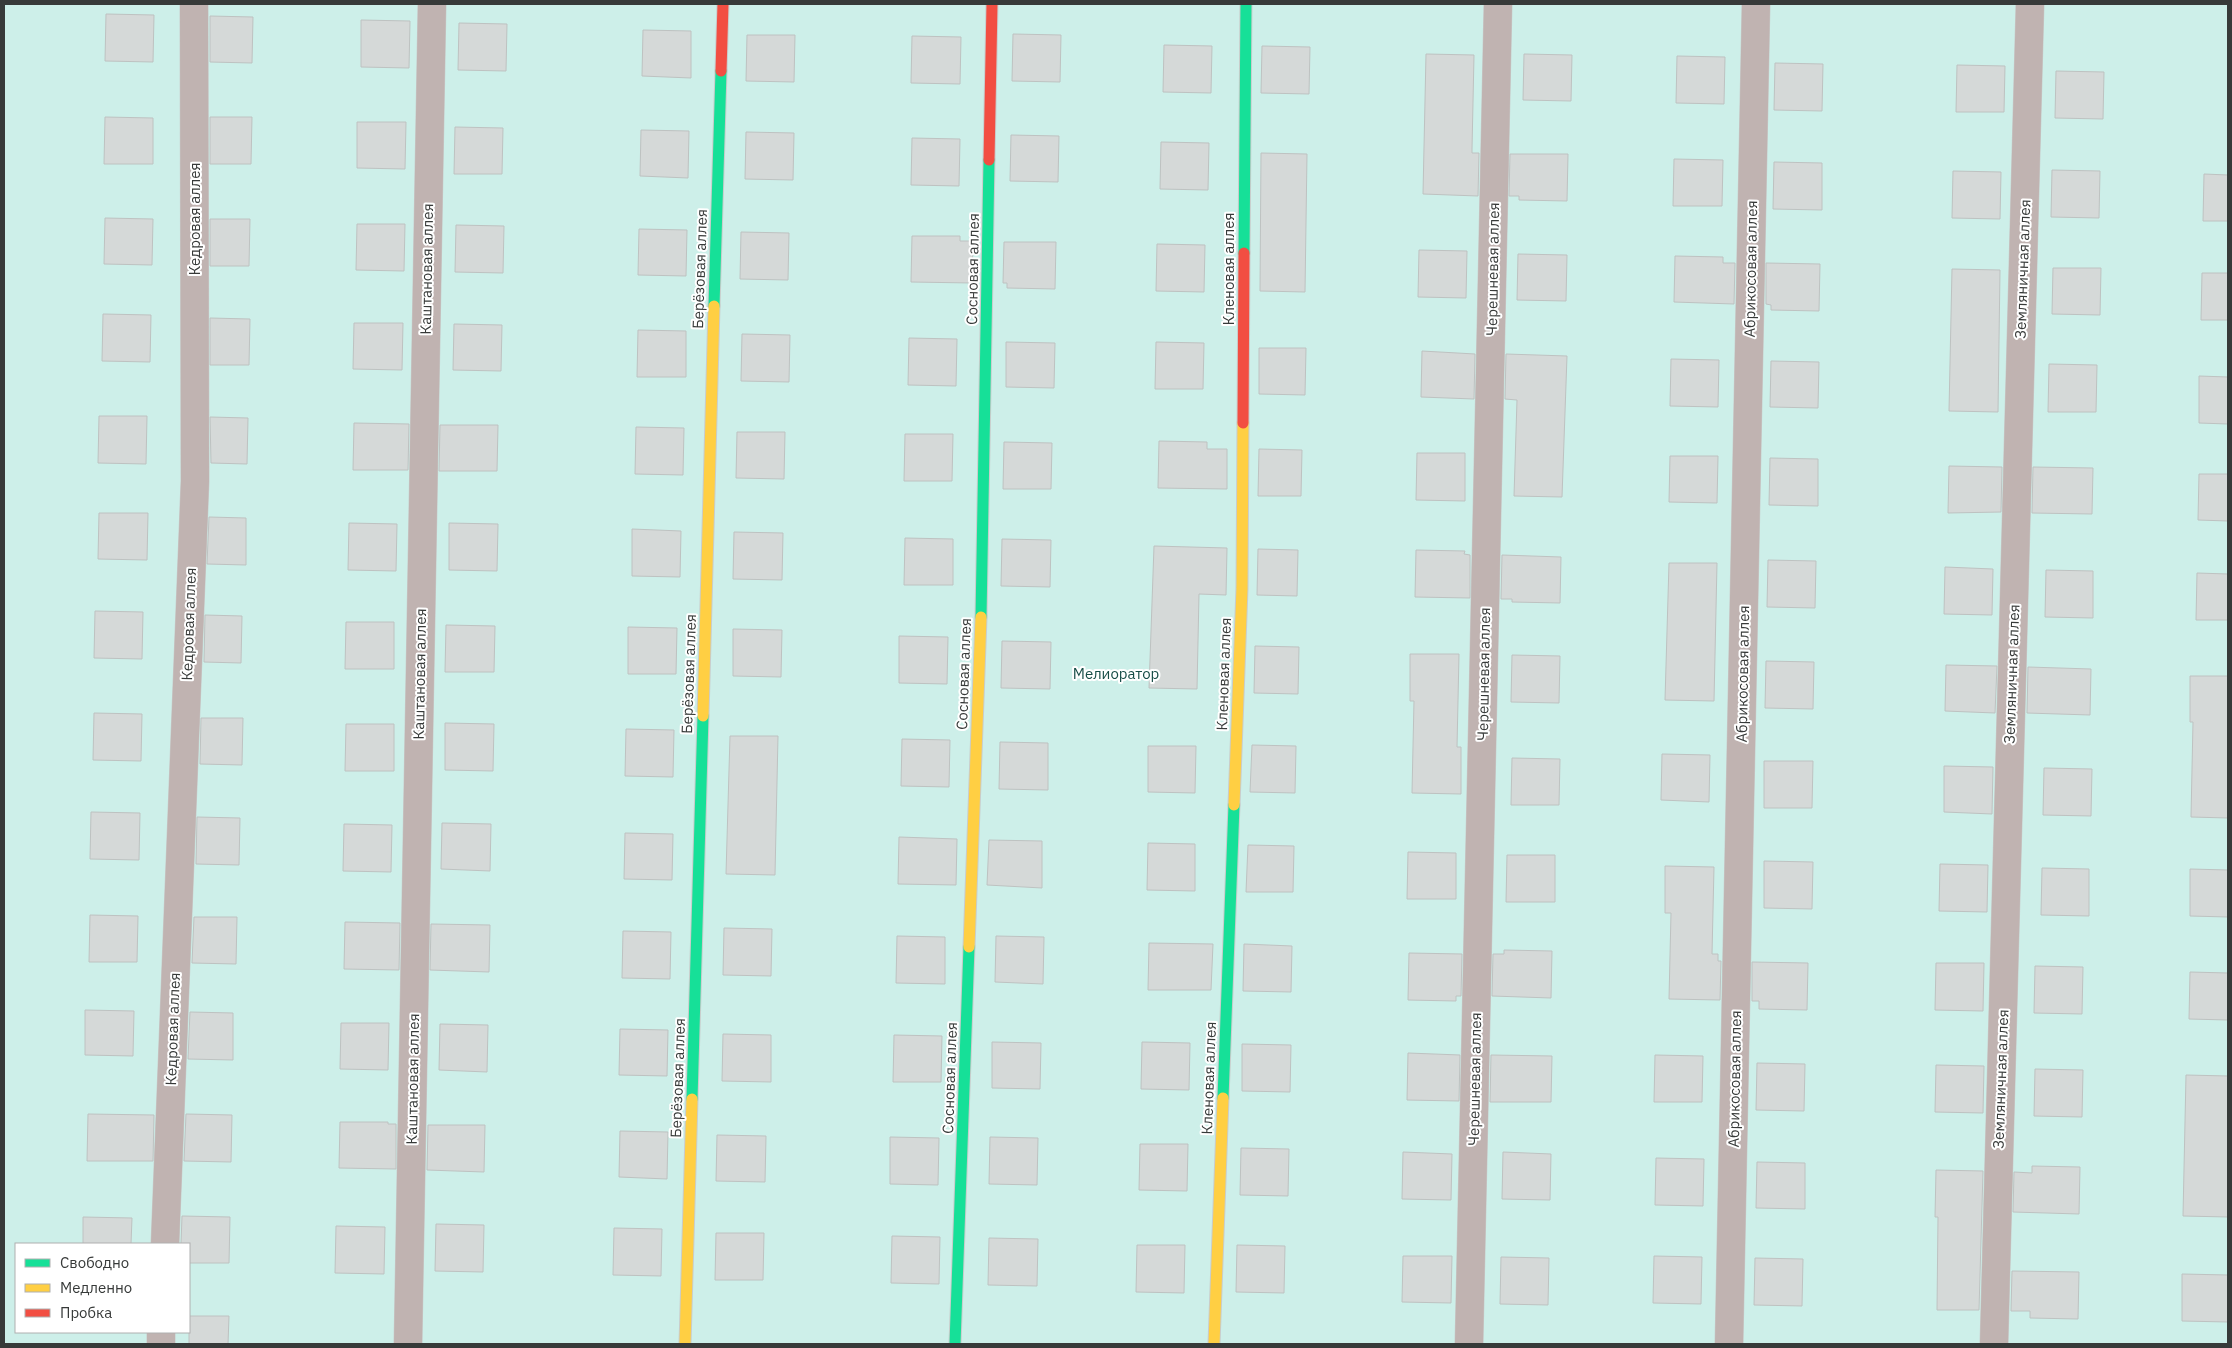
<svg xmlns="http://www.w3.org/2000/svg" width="2232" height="1348" font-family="'IBM Plex Sans',sans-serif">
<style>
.green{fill:#cdefe9;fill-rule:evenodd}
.building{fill:#d5d9d8;stroke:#bec2c1}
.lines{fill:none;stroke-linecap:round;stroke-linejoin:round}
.street-casing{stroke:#c9cccb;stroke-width:29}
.fast-casing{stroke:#c9cccb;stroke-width:13}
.slow-casing{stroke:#c9cccb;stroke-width:13}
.jam-casing{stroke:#c9cccb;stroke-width:13}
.street{stroke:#c0b3b1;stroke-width:28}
.fast{stroke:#16e098;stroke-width:11}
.slow{stroke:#ffcf43;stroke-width:11}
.jam{stroke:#f24e42;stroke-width:11}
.labels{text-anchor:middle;stroke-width:4;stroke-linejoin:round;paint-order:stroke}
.street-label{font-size:15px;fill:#373a39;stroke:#fff}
.park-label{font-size:15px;fill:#174d47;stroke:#fff}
</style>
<rect width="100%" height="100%" fill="#ecf1f0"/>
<path class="green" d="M 4,4 L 2228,4 L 2228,1344 L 4,1344 ZM 16,1244 L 189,1244 L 189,1332 L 16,1332 Z"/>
<path class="building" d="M 106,14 L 154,15 L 153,62 L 105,61 Z
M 210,16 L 253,17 L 252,63 L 210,62 Z
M 361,20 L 410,21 L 409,68 L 361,67 Z
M 459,23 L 507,24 L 506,71 L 458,70 Z
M 643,30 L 691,31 L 691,78 L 642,76 Z
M 1013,34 L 1061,35 L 1060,82 L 1012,81 Z
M 747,35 L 795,35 L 794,82 L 746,81 Z
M 912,36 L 961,37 L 960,84 L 911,83 Z
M 1164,45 L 1212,46 L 1211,93 L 1163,92 Z
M 1262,46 L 1310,47 L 1309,94 L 1261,93 Z
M 1426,54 L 1474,55 L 1472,149 L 1472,153 L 1479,153 L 1478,196 L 1423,194 Z
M 1524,54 L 1572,55 L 1571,101 L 1523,100 Z
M 1677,56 L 1725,57 L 1724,104 L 1676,103 Z
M 1775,63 L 1823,64 L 1822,111 L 1774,110 Z
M 1957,65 L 2005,66 L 2004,112 L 1956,112 Z
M 2056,71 L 2104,72 L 2103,119 L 2055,118 Z
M 105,117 L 153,118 L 153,164 L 104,164 Z
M 210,117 L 252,117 L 251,164 L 210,164 Z
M 357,122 L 406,122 L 405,169 L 357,168 Z
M 455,127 L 503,128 L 502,174 L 454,174 Z
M 641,130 L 689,131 L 688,178 L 640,176 Z
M 746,132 L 794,133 L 793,180 L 745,179 Z
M 1011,135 L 1059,136 L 1058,182 L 1010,181 Z
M 912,138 L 960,139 L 959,186 L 911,185 Z
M 1161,142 L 1209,143 L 1208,190 L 1160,189 Z
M 1261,153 L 1307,154 L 1305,292 L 1260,291 Z
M 1510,154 L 1568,154 L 1567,201 L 1519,200 L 1519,196 L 1509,196 Z
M 1674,159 L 1723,160 L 1722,206 L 1673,206 Z
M 1774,162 L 1822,163 L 1822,210 L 1773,209 Z
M 2052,170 L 2100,171 L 2099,218 L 2051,217 Z
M 1953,171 L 2001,172 L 2000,219 L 1952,218 Z
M 2204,174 L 2228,175 L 2228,221 L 2203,221 Z
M 105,218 L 153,219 L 152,265 L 104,264 Z
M 210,219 L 250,219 L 249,266 L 210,266 Z
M 357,224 L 405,224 L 404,271 L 356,270 Z
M 456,225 L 504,226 L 503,273 L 455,272 Z
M 639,229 L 687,230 L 686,276 L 638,275 Z
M 741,232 L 789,233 L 788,280 L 740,279 Z
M 912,236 L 960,236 L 960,241 L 973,241 L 972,283 L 911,282 Z
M 1004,242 L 1056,242 L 1055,289 L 1007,288 L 1007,283 L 1003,283 Z
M 1157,244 L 1205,245 L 1204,292 L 1156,291 Z
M 1419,250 L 1467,251 L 1466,298 L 1418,297 Z
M 1518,254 L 1567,255 L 1566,301 L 1517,300 Z
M 1675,256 L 1723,257 L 1723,263 L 1735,263 L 1734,304 L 1674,302 Z
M 1766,263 L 1820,264 L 1819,311 L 1771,310 L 1771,305 L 1766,304 Z
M 2053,268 L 2101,268 L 2100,315 L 2052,314 Z
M 1952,269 L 2000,270 L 1998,412 L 1949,411 Z
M 2202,273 L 2228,273 L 2228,320 L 2201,320 Z
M 103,314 L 151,315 L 150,362 L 102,361 Z
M 210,318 L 250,319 L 249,365 L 210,365 Z
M 354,323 L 403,323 L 402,370 L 353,369 Z
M 454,324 L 502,325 L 501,371 L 453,370 Z
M 638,330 L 686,331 L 686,377 L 637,377 Z
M 742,334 L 790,335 L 789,382 L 741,381 Z
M 909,338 L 957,339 L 956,386 L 908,385 Z
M 1006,342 L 1055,343 L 1054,388 L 1006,387 Z
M 1156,342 L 1204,343 L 1203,389 L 1155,389 Z
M 1259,348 L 1306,348 L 1305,395 L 1259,394 Z
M 1422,351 L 1475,354 L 1474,399 L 1421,397 Z
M 1506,354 L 1567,356 L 1562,497 L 1514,496 L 1517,400 L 1505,399 Z
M 1671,359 L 1719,360 L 1718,407 L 1670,406 Z
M 1771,361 L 1819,362 L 1818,408 L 1770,407 Z
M 2049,364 L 2097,365 L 2096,412 L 2048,412 Z
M 2199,376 L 2228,377 L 2228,424 L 2199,423 Z
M 99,416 L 147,416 L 146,464 L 98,463 Z
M 210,417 L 248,418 L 247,464 L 211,463 Z
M 354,423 L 409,424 L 408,470 L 353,470 Z
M 440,425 L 498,425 L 497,471 L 439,471 Z
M 636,427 L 684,428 L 683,475 L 635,474 Z
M 737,432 L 785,432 L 784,479 L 736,478 Z
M 905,434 L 953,434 L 952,481 L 904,481 Z
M 1159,441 L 1207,442 L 1207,449 L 1227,449 L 1227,489 L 1158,488 Z
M 1004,442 L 1052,443 L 1051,489 L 1003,489 Z
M 1259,449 L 1302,450 L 1301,496 L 1258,496 Z
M 1417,453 L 1465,453 L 1465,501 L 1416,500 Z
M 1670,456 L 1718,456 L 1717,503 L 1669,502 Z
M 1770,458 L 1818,459 L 1818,506 L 1769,505 Z
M 1949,466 L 2002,467 L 2001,512 L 1948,513 Z
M 2033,467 L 2093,468 L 2092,514 L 2032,513 Z
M 2199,474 L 2228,474 L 2228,521 L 2198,520 Z
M 99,513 L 148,513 L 147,560 L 98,559 Z
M 209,517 L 246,518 L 246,565 L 207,564 Z
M 349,523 L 397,524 L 396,571 L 348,570 Z
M 449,523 L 498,524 L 497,571 L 449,570 Z
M 632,529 L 681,531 L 680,577 L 632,576 Z
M 734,532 L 783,533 L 782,580 L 733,579 Z
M 905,538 L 953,539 L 953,585 L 904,585 Z
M 1002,539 L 1051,540 L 1050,587 L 1001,586 Z
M 1154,546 L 1227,548 L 1226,595 L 1199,594 L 1197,689 L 1149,688 Z
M 1258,549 L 1298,550 L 1297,596 L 1257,595 Z
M 1416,550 L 1465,551 L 1464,554 L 1470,555 L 1470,598 L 1415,597 Z
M 1502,555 L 1561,557 L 1560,603 L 1512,602 L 1512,599 L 1501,599 Z
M 1768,560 L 1816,561 L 1815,608 L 1767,607 Z
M 1669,563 L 1717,563 L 1714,701 L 1665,700 Z
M 1945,567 L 1993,569 L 1992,615 L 1944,614 Z
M 2046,570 L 2093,571 L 2093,618 L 2045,617 Z
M 2197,573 L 2228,574 L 2228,620 L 2196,620 Z
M 95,611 L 143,612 L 142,659 L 94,658 Z
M 205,615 L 242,616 L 241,663 L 204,662 Z
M 346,622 L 394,622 L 394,669 L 345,669 Z
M 446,625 L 495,626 L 494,672 L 445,672 Z
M 628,627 L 677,628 L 676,674 L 628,674 Z
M 733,629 L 782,630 L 781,677 L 733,676 Z
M 899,636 L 948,637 L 947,684 L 899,683 Z
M 1002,641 L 1051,642 L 1050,689 L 1001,688 Z
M 1255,646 L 1299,647 L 1298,694 L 1254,693 Z
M 1410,654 L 1459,654 L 1457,747 L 1461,747 L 1461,794 L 1412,793 L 1414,701 L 1410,701 Z
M 1512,655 L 1560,656 L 1559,703 L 1511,702 Z
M 1766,661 L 1814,662 L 1813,709 L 1765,708 Z
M 1946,665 L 1997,666 L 1995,713 L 1945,711 Z
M 2028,667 L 2091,669 L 2090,715 L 2027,713 Z
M 2190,676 L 2228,676 L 2228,818 L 2191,817 L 2193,722 L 2190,722 Z
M 94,713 L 142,714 L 141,761 L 93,760 Z
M 201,718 L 243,718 L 242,765 L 200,764 Z
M 445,723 L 494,724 L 493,771 L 445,770 Z
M 346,724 L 394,724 L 394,771 L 345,771 Z
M 626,729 L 674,730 L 673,777 L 625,776 Z
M 730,736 L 778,736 L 775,875 L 726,874 Z
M 902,739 L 950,740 L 949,787 L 901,786 Z
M 1000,742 L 1048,743 L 1048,790 L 999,789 Z
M 1252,745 L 1296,746 L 1295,793 L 1250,792 Z
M 1148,746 L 1196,746 L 1195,793 L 1148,792 Z
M 1662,754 L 1710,755 L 1709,802 L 1661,800 Z
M 1512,758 L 1560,759 L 1559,805 L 1511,805 Z
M 1764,761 L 1813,761 L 1812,808 L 1764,808 Z
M 1944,766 L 1993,767 L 1992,814 L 1944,812 Z
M 2044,768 L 2092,769 L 2091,816 L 2043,815 Z
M 91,812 L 140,813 L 139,860 L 90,859 Z
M 197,817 L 240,818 L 239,865 L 196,864 Z
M 442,823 L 491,824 L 490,871 L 441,869 Z
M 344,824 L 392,825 L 391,872 L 343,871 Z
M 625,833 L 673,834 L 672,880 L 624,879 Z
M 899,837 L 957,839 L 956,885 L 898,884 Z
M 989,840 L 1042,841 L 1042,888 L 987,885 Z
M 1148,843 L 1195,844 L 1195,891 L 1147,890 Z
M 1248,845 L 1294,846 L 1293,892 L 1246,892 Z
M 1408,852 L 1456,853 L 1456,899 L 1407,899 Z
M 1507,855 L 1555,855 L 1555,902 L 1506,902 Z
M 1764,861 L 1813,862 L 1812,909 L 1764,908 Z
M 1940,864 L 1988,865 L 1987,912 L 1939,911 Z
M 1665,866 L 1714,867 L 1712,954 L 1718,954 L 1718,961 L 1721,961 L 1720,1000 L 1669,999 L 1671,913 L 1665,913 Z
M 2042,868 L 2089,869 L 2089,916 L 2041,915 Z
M 2190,869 L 2228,870 L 2228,917 L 2190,916 Z
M 90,915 L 138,916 L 137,962 L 89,962 Z
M 194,917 L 237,917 L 236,964 L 192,963 Z
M 345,922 L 400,923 L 399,970 L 344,969 Z
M 431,924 L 490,925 L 489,972 L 430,970 Z
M 724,928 L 772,929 L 771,976 L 723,975 Z
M 623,931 L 671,932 L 670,979 L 622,978 Z
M 897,936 L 945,937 L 945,984 L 896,983 Z
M 996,936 L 1044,937 L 1043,984 L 995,982 Z
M 1149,943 L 1213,944 L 1211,990 L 1148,990 Z
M 1244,944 L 1292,946 L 1291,992 L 1243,991 Z
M 1504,950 L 1552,951 L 1551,998 L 1492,996 L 1493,954 L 1504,954 Z
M 1409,953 L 1462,954 L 1461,996 L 1456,996 L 1456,1001 L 1408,1000 Z
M 1752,962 L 1808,963 L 1807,1010 L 1759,1009 L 1759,1001 L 1752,1001 Z
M 1936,963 L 1984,963 L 1983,1011 L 1935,1010 Z
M 2035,966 L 2083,967 L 2082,1014 L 2034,1013 Z
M 2190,972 L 2228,973 L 2228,1020 L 2189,1019 Z
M 85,1010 L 134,1011 L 133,1056 L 85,1055 Z
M 190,1012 L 233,1013 L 233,1060 L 188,1059 Z
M 341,1023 L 389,1023 L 388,1070 L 340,1069 Z
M 440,1024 L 488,1025 L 487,1072 L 439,1070 Z
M 620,1029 L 668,1030 L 667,1076 L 619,1075 Z
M 723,1034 L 771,1035 L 771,1082 L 722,1081 Z
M 894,1035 L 942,1036 L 941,1082 L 893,1082 Z
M 992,1042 L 1041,1043 L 1040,1089 L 992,1088 Z
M 1142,1042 L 1190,1043 L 1189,1090 L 1141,1089 Z
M 1242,1044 L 1291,1045 L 1290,1092 L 1242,1091 Z
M 1408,1053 L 1460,1055 L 1459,1101 L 1407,1100 Z
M 1491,1055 L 1552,1056 L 1551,1102 L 1490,1102 Z
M 1655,1055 L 1703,1056 L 1702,1102 L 1654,1102 Z
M 1757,1063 L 1805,1064 L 1804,1111 L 1756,1110 Z
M 1936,1065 L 1984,1066 L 1983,1113 L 1935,1112 Z
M 2035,1069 L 2083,1070 L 2082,1117 L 2034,1116 Z
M 2186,1075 L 2228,1076 L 2228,1217 L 2183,1216 Z
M 88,1114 L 154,1115 L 153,1161 L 87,1161 Z
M 186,1114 L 232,1115 L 231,1162 L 184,1161 Z
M 340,1122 L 388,1122 L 388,1124 L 396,1124 L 396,1169 L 339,1168 Z
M 428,1125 L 485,1125 L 484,1172 L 427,1170 Z
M 620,1131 L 668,1132 L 667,1179 L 619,1177 Z
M 717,1135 L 766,1136 L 765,1182 L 716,1181 Z
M 890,1137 L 939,1138 L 938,1185 L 890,1184 Z
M 990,1137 L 1038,1138 L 1037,1185 L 989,1184 Z
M 1140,1144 L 1188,1144 L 1187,1191 L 1139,1190 Z
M 1241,1148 L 1289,1149 L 1288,1196 L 1240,1195 Z
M 1403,1152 L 1452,1154 L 1451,1200 L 1402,1199 Z
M 1503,1152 L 1551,1154 L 1550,1200 L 1502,1199 Z
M 1656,1158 L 1704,1159 L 1703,1206 L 1655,1205 Z
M 1757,1162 L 1805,1163 L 1805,1209 L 1756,1208 Z
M 2032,1166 L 2080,1167 L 2079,1214 L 2013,1212 L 2014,1172 L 2032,1173 Z
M 1936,1170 L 1983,1171 L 1979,1310 L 1937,1310 L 1938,1217 L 1935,1217 Z
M 182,1216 L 230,1217 L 229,1263 L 189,1263 L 189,1244 L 181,1244 Z
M 83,1217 L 132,1218 L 131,1244 L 83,1244 Z
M 436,1224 L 484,1225 L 483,1272 L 435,1271 Z
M 336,1226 L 385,1227 L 384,1274 L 335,1273 Z
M 614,1228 L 662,1229 L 661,1276 L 613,1275 Z
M 716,1233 L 764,1233 L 763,1280 L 715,1280 Z
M 892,1236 L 940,1237 L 939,1284 L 891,1283 Z
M 989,1238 L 1038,1239 L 1037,1286 L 988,1285 Z
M 1137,1245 L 1185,1245 L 1184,1293 L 1136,1292 Z
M 1237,1245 L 1285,1246 L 1284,1293 L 1236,1292 Z
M 1403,1256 L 1452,1256 L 1451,1303 L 1402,1302 Z
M 1654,1256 L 1702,1257 L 1701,1304 L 1653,1303 Z
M 1501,1257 L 1549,1258 L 1548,1305 L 1500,1304 Z
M 1755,1258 L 1803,1259 L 1802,1306 L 1754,1305 Z
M 2012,1271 L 2079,1272 L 2078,1319 L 2030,1318 L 2030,1311 L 2011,1311 Z
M 2182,1274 L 2228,1275 L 2228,1322 L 2182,1321 Z
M 189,1316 L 229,1316 L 228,1344 L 189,1344 Z"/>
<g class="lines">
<defs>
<path id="street" d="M 165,1244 L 195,481 L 194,4
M 161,1344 L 161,1332
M 408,1344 L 432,4
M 1469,1344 L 1498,4
M 1729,1344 L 1756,4
M 1994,1344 L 2030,4"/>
<path id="fast" d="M 1244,253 L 1246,4
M 714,306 L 721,71
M 981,617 L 989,160
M 1223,1098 L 1234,805
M 692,1099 L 703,716
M 955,1344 L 969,947"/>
<path id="slow" d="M 703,716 L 714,306
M 1234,805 L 1242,588 L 1243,423
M 969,947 L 981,617
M 685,1344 L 692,1099
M 1214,1344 L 1223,1098"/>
<path id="jam" d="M 721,71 L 723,4
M 989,160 L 992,4
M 1243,423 L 1244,253"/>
</defs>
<use href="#street" class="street-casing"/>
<use href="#fast" class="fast-casing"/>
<use href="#slow" class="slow-casing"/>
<use href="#jam" class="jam-casing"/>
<use href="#street" class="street"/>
<use href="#fast" class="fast"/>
<use href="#slow" class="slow"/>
<use href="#jam" class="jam"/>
</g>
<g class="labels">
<g class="street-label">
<text transform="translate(195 219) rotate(-90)" y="5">Кедровая аллея</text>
<text transform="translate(427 269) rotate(-89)" y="5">Каштановая аллея</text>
<text transform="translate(700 269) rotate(-88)" y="5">Берёзовая аллея</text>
<text transform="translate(973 269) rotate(-89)" y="5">Сосновая аллея</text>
<text transform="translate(1229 269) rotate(-90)" y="5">Кленовая аллея</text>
<text transform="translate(1493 269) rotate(-89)" y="5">Черешневая аллея</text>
<text transform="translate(1751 269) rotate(-89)" y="5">Абрикосовая аллея</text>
<text transform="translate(2023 269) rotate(-88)" y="5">Земляничная аллея</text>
<text transform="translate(189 624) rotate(-88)" y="5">Кедровая аллея</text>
<text transform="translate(420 674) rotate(-89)" y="5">Каштановая аллея</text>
<text transform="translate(689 674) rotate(-88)" y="5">Берёзовая аллея</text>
<text transform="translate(964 674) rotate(-88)" y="5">Сосновая аллея</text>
<text transform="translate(1224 674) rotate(-88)" y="5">Кленовая аллея</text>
<text transform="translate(1484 674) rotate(-89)" y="5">Черешневая аллея</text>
<text transform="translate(1743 674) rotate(-89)" y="5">Абрикосовая аллея</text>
<text transform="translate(2012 674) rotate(-88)" y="5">Земляничная аллея</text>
<text transform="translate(173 1029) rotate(-88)" y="5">Кедровая аллея</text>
<text transform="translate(678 1078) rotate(-88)" y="5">Берёзовая аллея</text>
<text transform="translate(950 1078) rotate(-88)" y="5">Сосновая аллея</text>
<text transform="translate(1209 1078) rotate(-88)" y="5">Кленовая аллея</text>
<text transform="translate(413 1079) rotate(-89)" y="5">Каштановая аллея</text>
<text transform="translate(1475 1079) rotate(-89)" y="5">Черешневая аллея</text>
<text transform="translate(1735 1079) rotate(-89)" y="5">Абрикосовая аллея</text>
<text transform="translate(2001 1079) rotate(-88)" y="5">Земляничная аллея</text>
</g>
<g class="park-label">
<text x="1116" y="679">Мелиоратор</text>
</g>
</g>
<rect width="2232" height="1348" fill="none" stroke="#373a39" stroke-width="10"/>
<rect x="15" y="1243" width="175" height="90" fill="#ffffff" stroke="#afb0b0"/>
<rect x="25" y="1259" width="25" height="8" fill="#16e098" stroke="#afb0b0"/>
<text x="60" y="1268" font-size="15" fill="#373a39">Свободно</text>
<rect x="25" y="1284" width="25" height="8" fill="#ffcf43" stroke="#afb0b0"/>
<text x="60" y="1293" font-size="15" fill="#373a39">Медленно</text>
<rect x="25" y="1309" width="25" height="8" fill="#f24e42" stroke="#afb0b0"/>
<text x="60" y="1318" font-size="15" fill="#373a39">Пробка</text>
</svg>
